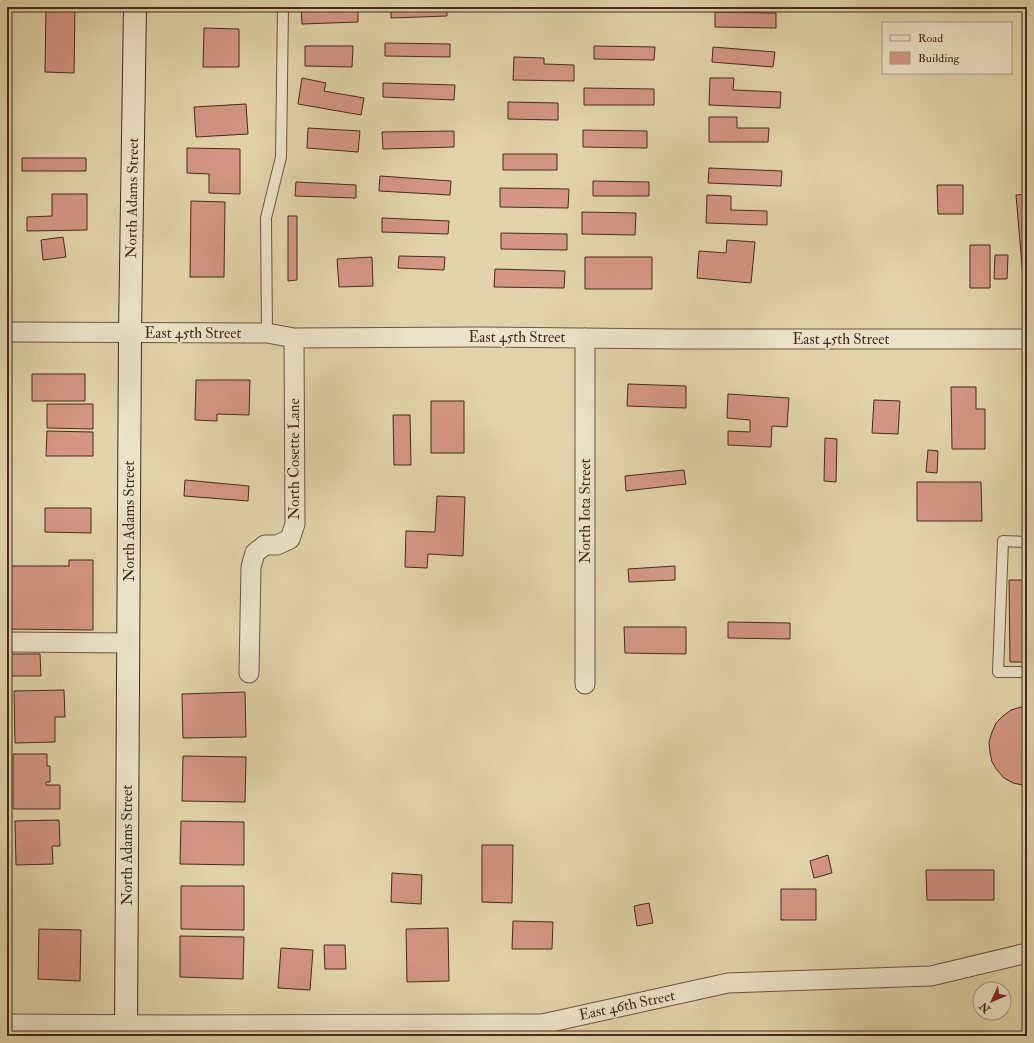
<svg xmlns="http://www.w3.org/2000/svg" width="1034" height="1043" font-family="'IM FELL Double Pica',serif">
<style>
.building{fill:#d59686;stroke:#452b1b}
.lines{fill:none;stroke-linecap:round;stroke-linejoin:round}
.lane-casing{stroke:#6c553f;stroke-width:12}
.street-casing{stroke:#6c553f;stroke-width:21}
.secondary-casing{stroke:#452b1b;stroke-width:24}
.lane{stroke:#ece3c8;stroke-width:10}
.street{stroke:#ece3c8;stroke-width:19}
.secondary{stroke:#ece3c8;stroke-width:22}
.labels{text-anchor:middle;stroke-width:3.5;stroke-linejoin:round;paint-order:stroke}
.street-label{font-size:15px;fill:#452b1b;stroke:#ece3c8}
</style>
<rect width="100%" height="100%" fill="#e2d4aa"/>
<filter id="stains"><feTurbulence type="fractalNoise" baseFrequency=".005" numOctaves="4"/><feColorMatrix values="0 0 0 0 .2 0 0 0 0 .09 0 0 0 0 .02 0 0 0 .5 -.17"/></filter>
<radialGradient id="worn" r=".72"><stop offset=".6" stop-color="#630" stop-opacity="0"/><stop offset="1" stop-color="#630" stop-opacity=".3"/></radialGradient>
<path class="building" d="M 46,7 L 75,7 L 74,73 L 45,72 Z
M 301,7 L 358,7 L 358,22 L 302,24 Z
M 391,7 L 447,7 L 447,16 L 391,18 Z
M 715,12 L 776,13 L 776,28 L 715,27 Z
M 204,28 L 239,29 L 239,67 L 203,67 Z
M 385,43 L 450,44 L 450,57 L 385,56 Z
M 305,46 L 353,46 L 352,67 L 305,66 Z
M 594,46 L 655,47 L 654,60 L 594,59 Z
M 713,47 L 775,52 L 773,67 L 712,62 Z
M 514,57 L 544,58 L 544,64 L 574,65 L 574,81 L 513,80 Z
M 302,78 L 326,83 L 324,91 L 364,98 L 361,115 L 298,104 Z
M 710,78 L 734,78 L 733,90 L 781,92 L 780,108 L 709,105 Z
M 383,83 L 455,85 L 454,100 L 383,97 Z
M 584,88 L 654,89 L 654,105 L 584,105 Z
M 508,102 L 558,103 L 558,120 L 508,119 Z
M 246,104 L 248,134 L 196,137 L 194,107 Z
M 709,117 L 737,117 L 737,128 L 769,128 L 768,142 L 709,142 Z
M 308,128 L 360,131 L 358,152 L 307,148 Z
M 583,130 L 647,131 L 647,148 L 583,147 Z
M 454,131 L 454,147 L 383,149 L 382,132 Z
M 187,148 L 240,149 L 240,194 L 209,193 L 209,174 L 187,173 Z
M 503,154 L 557,154 L 557,170 L 503,170 Z
M 22,158 L 86,158 L 86,171 L 22,171 Z
M 709,168 L 782,171 L 781,186 L 708,183 Z
M 380,176 L 451,181 L 450,195 L 379,191 Z
M 593,181 L 649,182 L 649,196 L 593,196 Z
M 296,182 L 356,185 L 356,198 L 295,196 Z
M 937,185 L 963,185 L 963,214 L 938,214 Z
M 500,188 L 569,189 L 568,208 L 500,207 Z
M 52,194 L 87,194 L 87,230 L 27,231 L 27,217 L 52,216 Z
M 1027,194 L 1027,277 L 1023,277 L 1016,195 Z
M 707,195 L 731,196 L 731,210 L 767,211 L 767,225 L 706,223 Z
M 191,201 L 225,202 L 224,277 L 190,277 Z
M 582,212 L 636,213 L 635,235 L 582,234 Z
M 288,216 L 297,216 L 297,280 L 288,281 Z
M 382,218 L 449,221 L 448,234 L 382,232 Z
M 501,233 L 567,234 L 567,250 L 501,249 Z
M 63,237 L 66,257 L 43,260 L 41,240 Z
M 727,240 L 755,242 L 751,283 L 697,278 L 699,251 L 726,253 Z
M 970,245 L 990,245 L 990,288 L 970,288 Z
M 995,255 L 1008,255 L 1007,279 L 994,279 Z
M 399,256 L 445,257 L 444,270 L 398,268 Z
M 372,257 L 373,286 L 339,287 L 337,259 Z
M 585,257 L 652,257 L 652,289 L 585,289 Z
M 495,269 L 565,271 L 564,288 L 494,287 Z
M 32,374 L 85,374 L 85,401 L 32,401 Z
M 196,380 L 250,380 L 249,415 L 217,414 L 217,421 L 195,420 Z
M 628,384 L 686,386 L 686,408 L 627,406 Z
M 951,387 L 976,387 L 976,409 L 985,409 L 985,449 L 952,449 Z
M 1025,389 L 1027,389 L 1027,446 L 1025,446 Z
M 728,394 L 789,398 L 787,427 L 772,426 L 771,447 L 728,445 L 728,431 L 750,432 L 750,420 L 727,418 Z
M 874,400 L 900,401 L 898,434 L 872,433 Z
M 431,401 L 464,401 L 464,453 L 431,453 Z
M 47,404 L 93,404 L 93,429 L 47,428 Z
M 393,415 L 410,415 L 411,465 L 394,465 Z
M 47,431 L 93,432 L 93,456 L 46,456 Z
M 825,438 L 837,439 L 836,482 L 824,481 Z
M 928,450 L 938,451 L 937,473 L 926,472 Z
M 684,470 L 686,484 L 626,491 L 625,476 Z
M 185,480 L 249,486 L 248,501 L 184,496 Z
M 917,482 L 981,482 L 982,521 L 917,521 Z
M 437,496 L 465,497 L 463,556 L 428,554 L 427,568 L 405,567 L 406,531 L 435,532 Z
M 45,508 L 91,508 L 91,533 L 45,532 Z
M 69,560 L 93,560 L 93,630 L 7,629 L 7,566 L 69,566 Z
M 675,566 L 675,580 L 629,582 L 628,569 Z
M 1009,580 L 1027,580 L 1027,662 L 1010,662 Z
M 728,622 L 790,623 L 790,639 L 728,638 Z
M 624,627 L 686,627 L 686,654 L 625,653 Z
M 7,654 L 40,654 L 41,676 L 7,676 Z
M 64,690 L 65,717 L 55,717 L 55,742 L 15,743 L 14,691 Z
M 245,692 L 246,737 L 183,738 L 182,694 Z
M 1027,706 L 1027,786 L 1013,783 L 1004,778 L 997,770 L 992,762 L 990,752 L 989,742 L 992,732 L 996,723 L 1003,716 L 1011,710 L 1021,707 Z
M 13,754 L 47,754 L 47,766 L 50,766 L 50,782 L 46,782 L 46,785 L 60,785 L 60,809 L 13,809 Z
M 183,756 L 246,757 L 245,802 L 182,801 Z
M 59,820 L 60,846 L 52,846 L 53,864 L 16,865 L 15,821 Z
M 181,821 L 244,822 L 244,865 L 180,864 Z
M 482,845 L 513,845 L 512,903 L 482,902 Z
M 828,855 L 832,873 L 814,878 L 810,861 Z
M 1025,869 L 1027,869 L 1027,903 L 1026,903 Z
M 926,870 L 994,870 L 994,900 L 927,900 Z
M 392,873 L 422,875 L 421,904 L 391,902 Z
M 181,886 L 244,886 L 244,930 L 181,929 Z
M 781,889 L 816,889 L 816,920 L 781,920 Z
M 649,903 L 653,923 L 637,926 L 634,906 Z
M 513,921 L 553,922 L 552,949 L 512,949 Z
M 448,928 L 449,981 L 407,982 L 406,929 Z
M 39,929 L 81,930 L 80,981 L 38,979 Z
M 180,936 L 244,937 L 243,979 L 180,977 Z
M 324,945 L 345,945 L 346,969 L 325,969 Z
M 281,948 L 313,950 L 310,990 L 278,988 Z"/>
<g class="lines">
<defs>
<path id="lane" d="M 267,333 L 266,218 L 281,157 L 283,7
M 1027,542 L 1003,541 L 998,672 L 1027,672"/>
<path id="street" d="M 7,332 L 267,333 L 294,338 L 479,337 L 676,339 L 1027,339
M 585,338 L 585,684
M 7,642 L 128,643
M 249,673 L 251,567 L 255,553 L 265,545 L 277,545 L 290,539 L 295,524 L 294,338
M 7,1024 L 167,1025 L 542,1024 L 728,983 L 931,976 L 1027,953"/>
<path id="secondary" d="M 126,1036 L 130,333 L 135,7"/>
</defs>
<use href="#lane" class="lane-casing"/>
<use href="#street" class="street-casing"/>
<use href="#secondary" class="secondary-casing"/>
<use href="#lane" class="lane"/>
<use href="#street" class="street"/>
<use href="#secondary" class="secondary"/>
</g>
<g class="labels">
<g class="street-label">
<text transform="translate(132 198) rotate(-89)" y="5">North Adams Street</text>
<text x="193" y="338">East 45th Street</text>
<text x="517" y="342">East 45th Street</text>
<text x="841" y="344">East 45th Street</text>
<text transform="translate(294 459) rotate(-90)" y="5">North Cosette Lane</text>
<text transform="translate(585 511) rotate(-90)" y="5">North Iota Street</text>
<text transform="translate(129 521) rotate(-90)" y="5">North Adams Street</text>
<text transform="translate(127 845) rotate(-90)" y="5">North Adams Street</text>
<text transform="translate(627 1005) rotate(-12)" y="5">East 46th Street</text>
</g>
</g>
<rect width="1034" height="1043" fill="none" stroke="#e2d4aa" stroke-width="24"/>
<rect x="8" y="8" width="1018" height="1027" fill="none" stroke="#452b1b" stroke-width="2"/>
<rect x="12" y="12" width="1010" height="1019" fill="none" stroke="#452b1b"/>
<rect x="882" y="22" width="130" height="52" fill="#ece3c8" stroke="#a99983"/>
<rect x="890" y="35" width="20" height="6" fill="#ece3c8" stroke="#a99983"/>
<text x="918" y="42" font-size="12" fill="#452b1b">Road</text>
<rect x="890" y="52" width="20" height="12" fill="#d59686" stroke="#a99983"/>
<text x="918" y="62" font-size="12" fill="#452b1b">Building</text>
<g transform="translate(992 1001) rotate(226)"><circle r="19" fill="#ece3c8" stroke="#a99983"/>
<path d="M0-3L7 15L0 10L-7 15Z" fill="#8f2418"/>
<text y="-6" font-size="11" font-weight="bold" text-anchor="middle" fill="#452b1b">N</text>
</g>
<rect width="100%" height="100%" filter="url(#stains)"/>
<rect width="100%" height="100%" fill="url(#worn)"/>
</svg>
